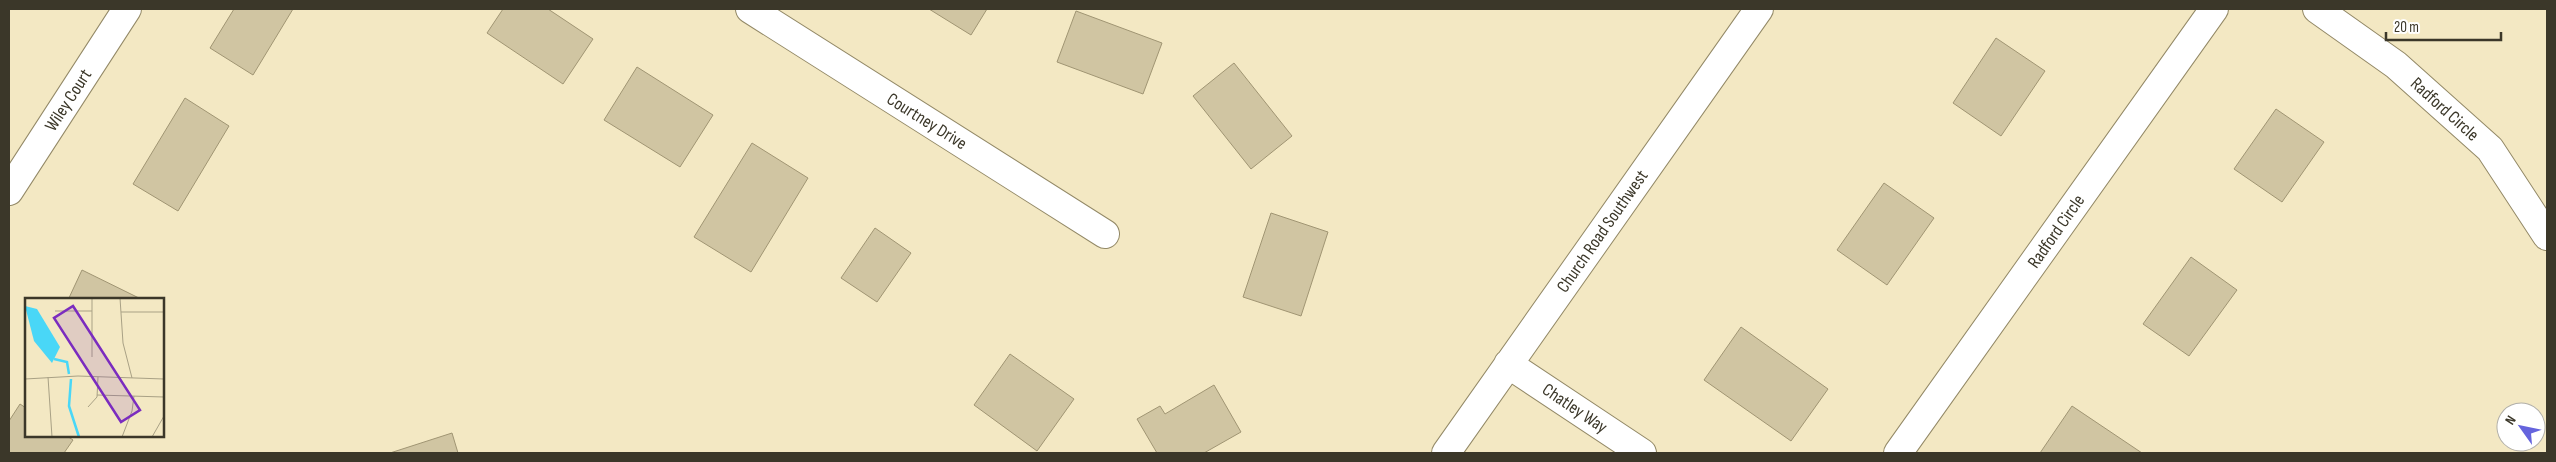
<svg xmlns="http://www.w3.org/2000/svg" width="2556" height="462" font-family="'Sofia Sans Condensed',sans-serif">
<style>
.building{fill:#d0c5a2;stroke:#a09573}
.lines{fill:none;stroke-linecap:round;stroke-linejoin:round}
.minor-casing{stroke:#938967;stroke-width:30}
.minor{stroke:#fff;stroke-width:28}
.labels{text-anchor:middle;stroke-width:4.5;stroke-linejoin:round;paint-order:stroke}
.street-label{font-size:18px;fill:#3b3729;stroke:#fff}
.inset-river{fill:none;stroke:#49d7f7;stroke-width:2.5}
.inset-road{fill:none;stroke:#a9a185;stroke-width:1}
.view{fill:#7b2cbf;fill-opacity:0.15;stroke:#7b2cbf;stroke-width:2.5}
.inset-edge{fill:none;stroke:#3b3729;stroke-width:2.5}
</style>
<rect width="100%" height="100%" fill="#f3e8c3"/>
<path class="building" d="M 234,9 L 293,9 L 253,75 L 210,48 Z
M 503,9 L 548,9 L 593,39 L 563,84 L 487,33 Z
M 929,9 L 987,9 L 971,35 Z
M 1076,11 L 1162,43 L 1143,94 L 1057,62 Z
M 1996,38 L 2045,71 L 2001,136 L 1953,103 Z
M 1234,63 L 1292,136 L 1251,169 L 1193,96 Z
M 637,67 L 713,115 L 680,167 L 604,120 Z
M 185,98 L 229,126 L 178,211 L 133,184 Z
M 2276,109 L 2324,142 L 2282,202 L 2234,169 Z
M 752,143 L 808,178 L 751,272 L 694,237 Z
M 1884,183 L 1934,218 L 1887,285 L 1837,250 Z
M 1271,213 L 1328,232 L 1301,316 L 1243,297 Z
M 875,228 L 911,253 L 877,302 L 841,278 Z
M 2191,257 L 2237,290 L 2189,356 L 2143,324 Z
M 82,270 L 143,300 L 68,300 Z
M 1741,327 L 1828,389 L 1791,441 L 1704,380 Z
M 1010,354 L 1074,399 L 1037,451 L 974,405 Z
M 1214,385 L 1241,432 L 1204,453 L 1157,453 L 1137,419 L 1160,406 L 1165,414 Z
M 20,404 L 26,408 L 26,436 L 67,436 L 73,440 L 64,453 L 9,453 L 9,421 Z
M 2072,406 L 2142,453 L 2040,453 Z
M 452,433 L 458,453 L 390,453 Z"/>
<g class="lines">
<defs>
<path id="minor" d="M 750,9 L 1105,234
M 2317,9 L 2396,65 L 2490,149 L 2547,236
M 9,191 L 127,9
M 1508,364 L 1642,453
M 1446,453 L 1759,9
M 1898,453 L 2214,9"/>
</defs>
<use href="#minor" class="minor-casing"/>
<use href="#minor" class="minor"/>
</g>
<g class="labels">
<g class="street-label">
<text transform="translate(68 100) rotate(-57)" y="6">Wiley Court</text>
<text transform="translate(2445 109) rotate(42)" y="6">Radford Circle</text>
<text transform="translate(927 121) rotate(32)" y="6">Courtney Drive</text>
<text transform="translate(1602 231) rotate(-55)" y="6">Church Road Southwest</text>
<text transform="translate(2056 231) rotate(-55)" y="6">Radford Circle</text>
<text transform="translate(1575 408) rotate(34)" y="6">Chatley Way</text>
</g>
</g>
<g transform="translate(25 298)">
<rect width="139" height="139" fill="#f3e8c3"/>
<path d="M 0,8 L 12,11 L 35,49 L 27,65 L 9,43 Z" fill="#49d7f7"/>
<path class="inset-river" d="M 29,61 L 42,64 L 44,76M 46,81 L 44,108 L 54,139"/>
<path class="inset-road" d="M 67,0 L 67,59M 95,0 L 98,45 L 107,80M 30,13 L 67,13M 96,14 L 139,14M 23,79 L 27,139M 0,81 L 53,78 L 139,81M 72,97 L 139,99M 63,109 L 72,99 L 73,79M 97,139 L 107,113 L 109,98M 127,139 L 139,118"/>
<path class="view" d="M 48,8 L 115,112 L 96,124 L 29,20 Z"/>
<rect width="139" height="139" class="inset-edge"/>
</g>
<rect width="2556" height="462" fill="none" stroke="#3b3729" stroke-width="20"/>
<g transform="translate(2521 427) rotate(303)"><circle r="24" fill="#ffffff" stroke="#b1afa9"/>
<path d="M0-4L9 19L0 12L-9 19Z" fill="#6564dd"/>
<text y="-8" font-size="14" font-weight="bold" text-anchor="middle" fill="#3b3729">N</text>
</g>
<path d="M2386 32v8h115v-8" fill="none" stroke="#3b3729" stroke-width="2.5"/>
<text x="2394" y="32" font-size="15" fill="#3b3729" stroke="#ffffff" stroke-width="4" paint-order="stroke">20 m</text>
</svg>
